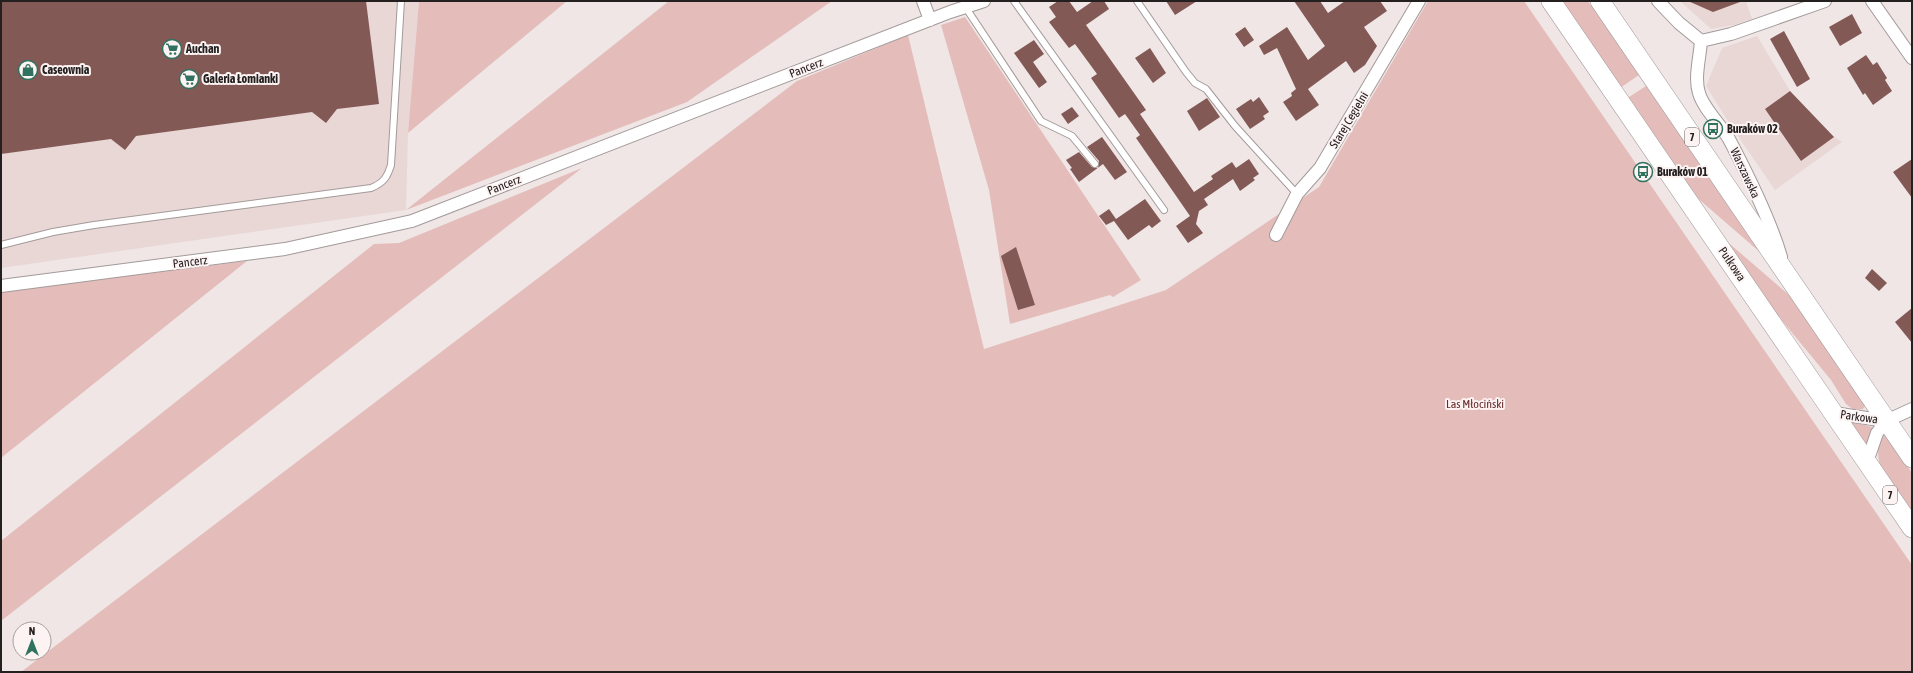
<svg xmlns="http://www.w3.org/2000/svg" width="1913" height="673" font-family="'Asap Condensed',sans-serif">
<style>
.built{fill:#e9d7d6}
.green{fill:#e4bdbb}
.building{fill:#835956}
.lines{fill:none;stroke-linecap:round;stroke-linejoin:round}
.service-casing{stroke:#a39a9a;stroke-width:8}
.minor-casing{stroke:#a39a9a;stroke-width:14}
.trunk-casing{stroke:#a39a9a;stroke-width:20}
.service{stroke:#fff;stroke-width:6}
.minor{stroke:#fff;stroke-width:12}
.trunk{stroke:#fff;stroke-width:19}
.labels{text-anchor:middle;stroke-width:4;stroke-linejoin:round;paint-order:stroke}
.shield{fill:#fcf3f2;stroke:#655f5f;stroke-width:1}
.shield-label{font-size:11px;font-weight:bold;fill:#242020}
.poi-label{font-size:12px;font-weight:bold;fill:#242020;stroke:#fcf3f2;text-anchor:start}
.street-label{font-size:12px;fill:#242020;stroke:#fcf3f2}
.park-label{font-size:12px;fill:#672b2b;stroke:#fcf3f2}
</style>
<rect width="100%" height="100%" fill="#efe6e5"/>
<path class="built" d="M 1,1 L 419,1 L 408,133 L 406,210 L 1,268 Z
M 1680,1 L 1746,1 L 1752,19 L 1734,25 L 1711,29 Z
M 1757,36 L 1790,91 L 1834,137 L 1842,142 L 1775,190 L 1735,132 L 1706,86 L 1722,48 Z"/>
<path class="green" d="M 419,1 L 567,1 L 408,133 Z
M 669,1 L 832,1 L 687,102 L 406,210 Z
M 1428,1 L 1524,1 L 1912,565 L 1912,672 L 21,672 L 797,81 L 908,35 L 984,349 L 1166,290 L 1319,187 Z
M 1561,1 L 1588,1 L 1639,75 L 1620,88 Z
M 965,17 L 1141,280 L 1113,297 L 1110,295 L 1010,324 L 989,190 L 941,25 Z
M 1646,86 L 1762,254 L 1694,195 L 1626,99 Z
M 582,168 L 1,621 L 1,541 L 374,244 L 399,243 Z
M 1723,238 L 1789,295 L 1864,402 L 1865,406 L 1863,409 L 1854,410 L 1846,404 L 1831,380 L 1775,312 Z
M 247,261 L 1,458 L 1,292 Z
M 1849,421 L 1872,427 L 1867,446 Z
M 1881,435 L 1887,436 L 1912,473 L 1912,512 L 1880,465 C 1877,455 1878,446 1881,435 Z"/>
<path class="building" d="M 1,1 L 366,1 L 379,104 L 337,109 L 326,123 L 312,112 L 136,136 L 125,150 L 111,139 L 1,154 Z
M 1058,1 L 1069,1 L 1077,12 L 1093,1 L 1104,1 L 1109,9 L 1086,25 L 1146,110 L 1140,114 L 1194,192 L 1213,179 L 1211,176 L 1232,162 L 1236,168 L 1249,159 L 1259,174 L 1253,178 L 1255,180 L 1240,191 L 1233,179 L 1204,199 L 1208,205 L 1199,211 L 1196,224 L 1203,233 L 1188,243 L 1176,226 L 1190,216 L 1136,138 L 1140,135 L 1125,114 L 1119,118 L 1091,78 L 1097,74 L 1075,44 L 1069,48 L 1049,22 L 1056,17 L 1049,7 Z
M 1166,1 L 1197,1 L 1175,15 Z
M 1294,1 L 1320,1 L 1328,13 L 1345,1 L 1380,1 L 1387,11 L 1364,27 L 1377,46 L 1365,65 L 1354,73 L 1346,61 L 1308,89 L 1319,105 L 1296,121 L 1283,102 L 1292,96 L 1291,93 L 1296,89 L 1277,48 L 1264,55 L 1259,46 L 1287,27 L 1308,60 L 1325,46 Z
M 1688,1 L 1740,1 L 1740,2 L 1713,12 Z
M 1852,14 L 1862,33 L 1840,46 L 1829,27 Z
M 1245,27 L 1254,40 L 1244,47 L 1235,34 Z
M 1784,31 L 1810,79 L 1797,87 L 1770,39 Z
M 1034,40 L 1044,54 L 1033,62 L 1047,82 L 1039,88 L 1014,53 Z
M 1150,48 L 1166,73 L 1153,83 L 1135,58 Z
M 1866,55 L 1873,65 L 1877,62 L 1887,78 L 1885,80 L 1892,91 L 1873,105 L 1865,93 L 1863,95 L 1847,68 Z
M 1790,91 L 1834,137 L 1801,161 L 1765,109 Z
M 1259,97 L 1269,112 L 1263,116 L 1265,119 L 1250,129 L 1236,109 L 1251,99 L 1253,102 Z
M 1207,98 L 1220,117 L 1199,131 L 1187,111 Z
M 1072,107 L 1079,116 L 1068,124 L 1061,114 Z
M 1102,137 L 1127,172 L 1115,180 L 1103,164 L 1079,182 L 1070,169 L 1072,168 L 1066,160 L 1079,152 L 1092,167 L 1098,168 L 1099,161 L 1087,147 Z
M 1912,159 L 1912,198 L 1893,172 Z
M 1145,199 L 1161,221 L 1152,228 L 1149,225 L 1128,240 L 1114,221 L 1106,225 L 1099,216 L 1109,209 L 1116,219 Z
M 1016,247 L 1035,305 L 1018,310 L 1001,256 Z
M 1872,269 L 1887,283 L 1879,291 L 1865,278 Z
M 1912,308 L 1912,343 L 1895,322 Z"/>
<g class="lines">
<defs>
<path id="service" d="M 1014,1 L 1164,210
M 1137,1 L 1186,72 L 1195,83 L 1206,89 L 1235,126 L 1297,194
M 966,8 L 1041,121 L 1072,136 L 1095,164
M 1,245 L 53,232 L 94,225 L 371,188 C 383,183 387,178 391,165 L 401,1"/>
<path id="minor" d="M 923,1 L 930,20
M 1658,1 L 1679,23 L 1701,41
M 1872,1 L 1912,58
M 1701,41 C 1700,57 1694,78 1699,93 C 1703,108 1721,125 1729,139 C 1748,175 1770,219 1781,257
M 1701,41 L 1731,34 L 1825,1
M 1276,235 L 1297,194 L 1320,168 L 1419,1
M 1,286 L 285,249 L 412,221 L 950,12 L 984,1
M 1834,413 L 1886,421 L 1912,409
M 1867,462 L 1877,433 L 1886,421"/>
<path id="trunk" d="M 1551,1 L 1912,528
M 1600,1 L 1912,458"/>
</defs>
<use href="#service" class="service-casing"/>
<use href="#minor" class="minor-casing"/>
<use href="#trunk" class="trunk-casing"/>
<use href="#service" class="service"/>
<use href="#minor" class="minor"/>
<use href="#trunk" class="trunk"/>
</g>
<defs>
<symbol id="supermarket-ring" viewBox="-11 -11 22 22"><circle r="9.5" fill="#fcf3f2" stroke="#317160" stroke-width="1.5"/><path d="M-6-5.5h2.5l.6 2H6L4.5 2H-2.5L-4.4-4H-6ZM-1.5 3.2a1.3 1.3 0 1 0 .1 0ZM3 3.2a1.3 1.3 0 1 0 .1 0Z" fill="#317160"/></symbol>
<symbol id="shop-ring" viewBox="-11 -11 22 22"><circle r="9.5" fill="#fcf3f2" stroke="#317160" stroke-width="1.5"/><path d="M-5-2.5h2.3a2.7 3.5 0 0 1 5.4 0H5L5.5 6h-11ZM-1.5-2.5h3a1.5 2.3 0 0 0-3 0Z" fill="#317160"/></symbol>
<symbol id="bus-ring" viewBox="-11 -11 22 22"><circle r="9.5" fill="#fcf3f2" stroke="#317160" stroke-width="1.5"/><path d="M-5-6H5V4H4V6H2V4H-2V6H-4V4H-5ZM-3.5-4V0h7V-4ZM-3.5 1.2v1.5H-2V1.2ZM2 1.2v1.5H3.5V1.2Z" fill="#317160"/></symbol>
</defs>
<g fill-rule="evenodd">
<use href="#supermarket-ring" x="161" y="38" width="22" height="22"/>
<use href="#shop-ring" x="17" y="59" width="22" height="22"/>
<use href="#supermarket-ring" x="178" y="68" width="22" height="22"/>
<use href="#bus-ring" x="1702" y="118" width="22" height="22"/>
<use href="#bus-ring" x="1632" y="161" width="22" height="22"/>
</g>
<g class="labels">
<g class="shield">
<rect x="1685" y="128" width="14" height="18" rx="3"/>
<rect x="1883" y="486" width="14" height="18" rx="3"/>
</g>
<g class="shield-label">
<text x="1692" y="141">7</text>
<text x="1890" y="499">7</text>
</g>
<g class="poi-label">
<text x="186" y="53">Auchan</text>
<text x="42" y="74">Caseownia</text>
<text x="203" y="83">Galeria Łomianki</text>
<text x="1727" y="133">Buraków 02</text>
<text x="1657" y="176">Buraków 01</text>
</g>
<g class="street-label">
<text transform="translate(806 68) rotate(-21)" y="4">Pancerz</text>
<text transform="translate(1349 120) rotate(-59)" y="4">Starej Cegielni</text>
<text transform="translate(1745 173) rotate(65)" y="4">Warszawska</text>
<text transform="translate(504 185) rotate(-21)" y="4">Pancerz</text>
<text transform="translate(190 262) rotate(-7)" y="4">Pancerz</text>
<text transform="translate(1732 264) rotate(56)" y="4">Pułkowa</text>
<text transform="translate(1859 417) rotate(8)" y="4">Parkowa</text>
</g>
<g class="park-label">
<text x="1475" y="408">Las Młociński</text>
</g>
</g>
<rect width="1913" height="673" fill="none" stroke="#242020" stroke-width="4"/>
<g transform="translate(32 641)"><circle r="19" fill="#fcf3f2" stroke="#a69f9e"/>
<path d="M0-3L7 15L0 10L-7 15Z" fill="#317160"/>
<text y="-6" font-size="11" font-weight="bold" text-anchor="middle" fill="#242020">N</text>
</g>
</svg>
